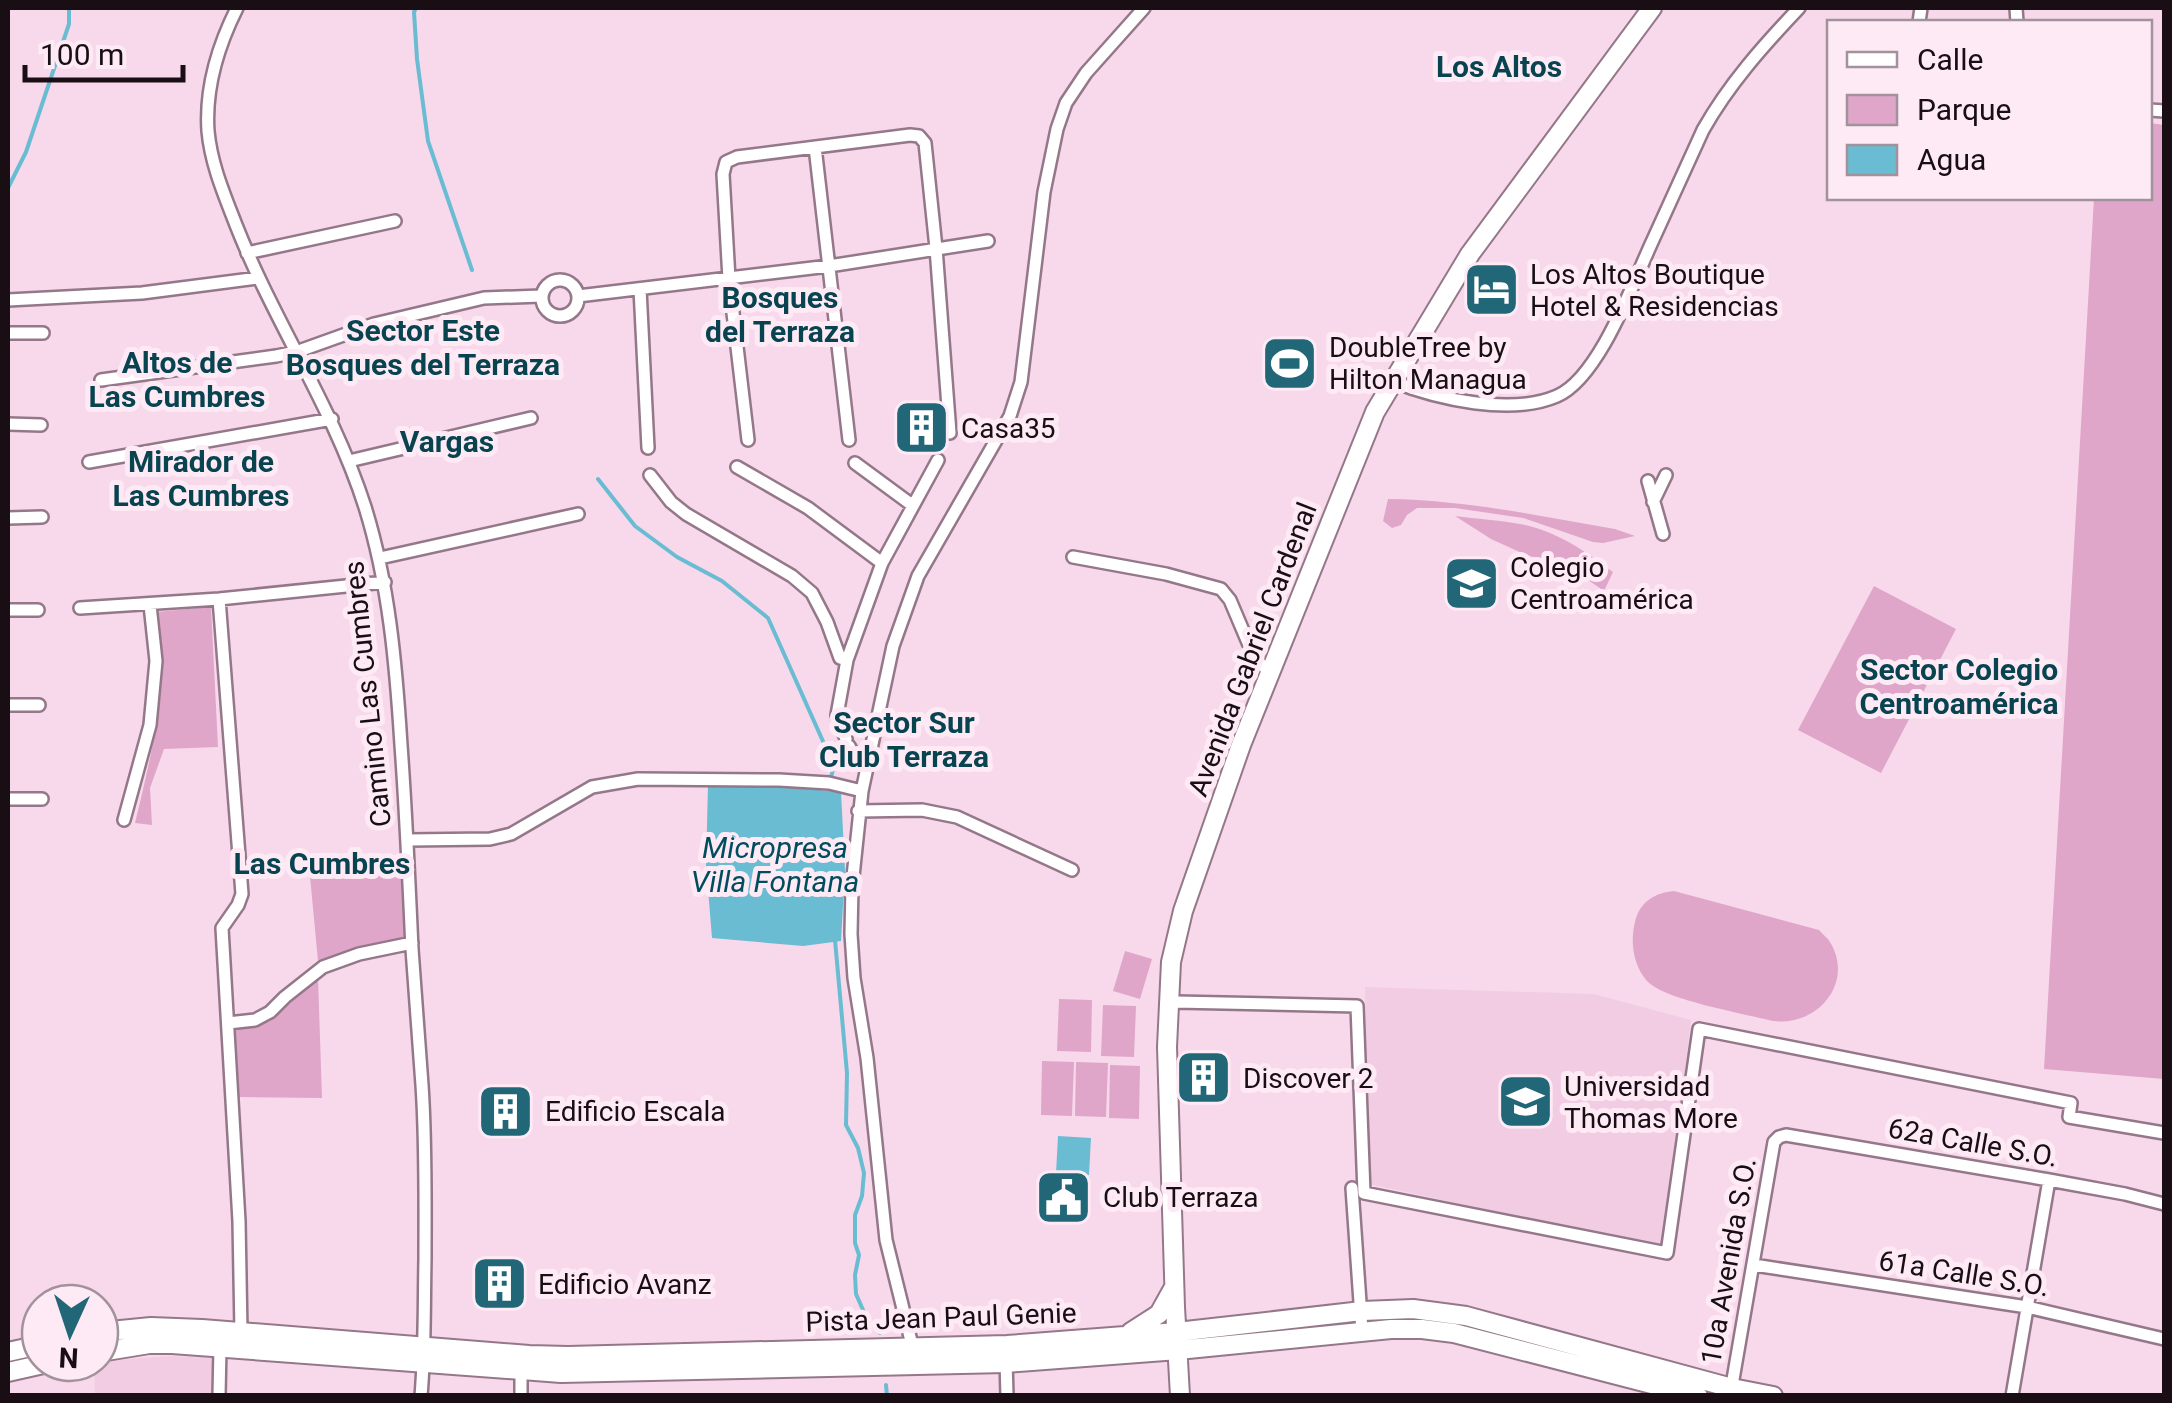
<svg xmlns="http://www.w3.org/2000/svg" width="2172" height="1403" font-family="Roboto,sans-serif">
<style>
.built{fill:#f2cce3}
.green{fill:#dfa6c9}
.water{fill:#6abcd2}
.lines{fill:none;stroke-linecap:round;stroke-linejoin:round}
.stream{stroke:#6abcd2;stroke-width:4}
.street-casing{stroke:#947889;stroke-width:16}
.secondary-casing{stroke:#947889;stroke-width:22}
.street{stroke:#fff;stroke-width:11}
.secondary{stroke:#fff;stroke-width:18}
.labels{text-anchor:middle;stroke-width:10;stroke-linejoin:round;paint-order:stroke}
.poi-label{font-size:28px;fill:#180e14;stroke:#fdeaf5;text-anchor:start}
.street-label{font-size:28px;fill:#180e14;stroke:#fdeaf5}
.neighbourhood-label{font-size:30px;font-weight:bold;fill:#084350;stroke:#fdeaf5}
.water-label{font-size:30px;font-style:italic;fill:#004d5d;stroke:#fdeaf5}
</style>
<rect width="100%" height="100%" fill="#f8d9eb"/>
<path class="built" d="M 1365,987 L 1594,994 L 1691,1020 L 1664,1248 L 1369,1184 Z
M 172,1356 L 212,1358 L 213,1395 L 95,1395 L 94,1364 L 113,1360 Z"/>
<path class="green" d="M 2150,123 L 2164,125 L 2164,1079 L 2044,1069 L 2094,198 L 2150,198 Z
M 1388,499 C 1465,500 1540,516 1615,529 L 1635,536 L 1603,543 L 1593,542 L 1523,518 L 1455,508 L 1417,508 L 1407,515 L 1401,525 L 1392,528 L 1383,521 Z
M 1455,516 C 1477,519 1499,520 1520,524 C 1555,530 1585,551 1613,572 L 1604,591 L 1575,571 L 1524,554 L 1491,539 Z
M 1874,586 L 1956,629 L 1881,773 L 1798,730 Z
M 211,607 L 218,747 L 164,749 L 150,788 L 152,825 L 135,823 C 147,773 163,710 161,659 C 160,643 157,627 155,612 Z
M 402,860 L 406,940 L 318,961 L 309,866 Z
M 1674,891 L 1819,930 C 1822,934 1827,937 1830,942 C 1855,983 1817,1027 1773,1021 C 1746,1014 1664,1000 1647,981 C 1633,965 1630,942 1635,922 C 1640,901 1655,893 1674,891 Z
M 1125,951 L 1152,959 L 1140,999 L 1113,991 Z
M 318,978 L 322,1098 L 238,1097 L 234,1030 L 270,1021 L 296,995 Z
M 1059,999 L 1092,1000 L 1091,1052 L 1057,1051 Z
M 1103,1005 L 1136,1006 L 1134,1057 L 1101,1056 Z
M 1042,1061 L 1074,1062 L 1072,1116 L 1041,1115 Z
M 1076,1062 L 1108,1063 L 1106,1117 L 1075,1116 Z
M 1110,1065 L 1140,1066 L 1139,1119 L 1109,1118 Z"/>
<path class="water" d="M 708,784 L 761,785 L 841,792 L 845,870 L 841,941 L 803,946 L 712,938 L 706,865 Z
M 1058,1136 L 1091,1138 L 1089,1175 L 1056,1173 Z"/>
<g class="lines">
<path class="stream" d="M 416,8 L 414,12 L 417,59 L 428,141 L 472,270
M 8,188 L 26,152 L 69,24 L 69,8
M 598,479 L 635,526 L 677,557 L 722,581 L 768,618 L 834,766 L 830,781
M 835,940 L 847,1073 L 846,1125 L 858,1148 L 864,1173 L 862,1196 L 855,1215 L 855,1243 L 859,1255 L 855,1275 L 856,1294 L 867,1319 L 880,1333
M 886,1385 L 887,1396"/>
<defs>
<path id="street" d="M 237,8 C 218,46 205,87 208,131 C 211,164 224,194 236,225 C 274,322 333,407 365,507 C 389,584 396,665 401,745 C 406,813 409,881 412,949 C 415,995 419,1040 422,1085 C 426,1143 425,1201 425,1259 C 424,1305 425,1350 421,1396
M 2016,8 L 2017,22
M 1919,22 L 1921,8
M 2150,110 L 2164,111
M 815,147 L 849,440
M 247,253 L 395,221
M542 298a18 18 0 1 1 36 0a18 18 0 1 1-36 0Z
M 640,289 L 648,448
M 578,296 L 829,266 L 988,241
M 8,300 L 142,293 L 258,278
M 8,333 L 43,333
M 101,380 L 276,356 L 296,352 L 374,324 L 484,298 L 541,296
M 1392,381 C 1437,399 1511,416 1557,396 C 1599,378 1633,283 1652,242 C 1669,204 1686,167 1703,130 C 1729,84 1763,46 1799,8
M 8,424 L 41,425
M 748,440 L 729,279 L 723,174 L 726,162 L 737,157 L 910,135 L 919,136 L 925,143 L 936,248 L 950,433
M 349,461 L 531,418
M 89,462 L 332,419
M 855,463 L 912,505
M 737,467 L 808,508 L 882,563
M 650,475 L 671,502 L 686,514 L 792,576 L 812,593 L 827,622 L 840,658 L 847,660 L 837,715 L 846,739
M 1648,481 L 1663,534
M 1653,502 L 1666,475
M 8,518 L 42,517
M 1073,557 L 1166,574 L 1221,589 L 1230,600 L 1255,659 L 1270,672
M 380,558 L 578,514
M 219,599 L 242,894 L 238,905 L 222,928 L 239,1221 L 241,1332
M 80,608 L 219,599 L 385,582
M 8,610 L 38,610
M 847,660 L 882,563 L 938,460
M 8,705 L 39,705
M 849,746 L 857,761 L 867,762
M 8,799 L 42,799
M 858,811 L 922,810 L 957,817 L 1072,870
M 124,820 L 150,725 L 156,661 L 150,605
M 408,840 L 490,839 L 511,834 L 592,787 L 638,779 L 779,780 L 829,783 L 862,791
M 1168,1004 L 1176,1002 L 1357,1006 L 1364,1193 L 1667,1253 L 1699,1029 L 2071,1103 L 2069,1117 L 2164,1133
M 228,1023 L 255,1020 L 270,1012 L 285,997 L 323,967 L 359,954 L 412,943
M 1352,1188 L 1362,1331
M 1754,1265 L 2027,1307 L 2164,1339
M 913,1349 L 886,1240 L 867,1058 L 854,978 L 851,934 L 852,886 L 862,791 L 893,646 L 918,576 L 1010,416 L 1021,382 L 1044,192 L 1057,129 L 1066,103 L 1086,73 L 1144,8
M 1006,1360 L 1007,1396
M 521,1371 L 521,1396
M 1731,1391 L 1774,1142 L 1779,1137 L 1786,1135 L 2049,1180 L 2125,1194 L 2164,1204
M 219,1396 L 220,1347
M 2012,1396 L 2049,1180"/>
<path id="secondary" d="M 100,1332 L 151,1327 L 202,1329 L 529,1355 L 568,1356 L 1007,1345 L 1177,1332 L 1362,1311 L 1413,1309 L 1466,1316 L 1732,1388 L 1773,1396
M 1131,1332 L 1159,1314 L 1174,1287
M 8,1352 L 40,1345
M 100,1352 L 149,1344 L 172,1344 L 561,1373 L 1006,1363 L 1178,1350 L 1391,1329 L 1422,1329 L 1454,1333 L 1698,1396
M 8,1372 L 48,1363
M 1180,1396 L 1175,1307 L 1167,1047 L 1171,962 L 1183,911 L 1241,745 L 1375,412 L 1470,254 L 1652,8"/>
</defs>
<use href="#street" class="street-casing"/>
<use href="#secondary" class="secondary-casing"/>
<use href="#street" class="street"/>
<use href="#secondary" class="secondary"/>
</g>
<defs>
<symbol id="hotel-square" viewBox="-11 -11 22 22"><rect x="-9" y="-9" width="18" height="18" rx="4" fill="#226778" stroke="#fdeaf5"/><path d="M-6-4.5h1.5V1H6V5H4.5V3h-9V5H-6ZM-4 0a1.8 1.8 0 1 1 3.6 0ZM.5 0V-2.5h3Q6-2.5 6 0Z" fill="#fff"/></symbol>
<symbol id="stadium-square" viewBox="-11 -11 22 22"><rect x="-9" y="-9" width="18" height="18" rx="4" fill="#226778" stroke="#fdeaf5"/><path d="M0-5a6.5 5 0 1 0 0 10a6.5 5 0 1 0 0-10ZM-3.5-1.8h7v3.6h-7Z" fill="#fff"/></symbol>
<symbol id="building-square" viewBox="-11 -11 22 22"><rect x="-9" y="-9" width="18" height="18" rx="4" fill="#226778" stroke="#fdeaf5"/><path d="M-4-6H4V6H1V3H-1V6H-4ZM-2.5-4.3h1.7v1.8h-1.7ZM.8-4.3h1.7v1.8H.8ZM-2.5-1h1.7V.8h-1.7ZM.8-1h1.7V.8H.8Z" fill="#fff"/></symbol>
<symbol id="school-square" viewBox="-11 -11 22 22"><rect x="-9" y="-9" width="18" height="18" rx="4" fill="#226778" stroke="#fdeaf5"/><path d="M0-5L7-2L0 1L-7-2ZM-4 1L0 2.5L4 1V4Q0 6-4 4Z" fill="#fff"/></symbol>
<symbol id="university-square" viewBox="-11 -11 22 22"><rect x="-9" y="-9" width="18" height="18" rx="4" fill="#226778" stroke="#fdeaf5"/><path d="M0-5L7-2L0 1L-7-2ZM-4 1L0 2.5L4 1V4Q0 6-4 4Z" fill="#fff"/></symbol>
<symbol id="civic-square" viewBox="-11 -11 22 22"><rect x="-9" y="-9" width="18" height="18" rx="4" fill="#226778" stroke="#fdeaf5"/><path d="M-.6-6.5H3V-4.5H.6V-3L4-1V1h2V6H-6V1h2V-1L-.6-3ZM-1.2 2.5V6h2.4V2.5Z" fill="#fff"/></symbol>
</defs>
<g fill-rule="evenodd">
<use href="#hotel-square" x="1460" y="258" width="63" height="63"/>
<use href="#stadium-square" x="1258" y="332" width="63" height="63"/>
<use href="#building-square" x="890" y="396" width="63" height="63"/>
<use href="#school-square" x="1440" y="552" width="63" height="63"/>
<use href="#building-square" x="1172" y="1046" width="63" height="63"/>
<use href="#university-square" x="1494" y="1070" width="63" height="63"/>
<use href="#building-square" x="474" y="1080" width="63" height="63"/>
<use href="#civic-square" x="1032" y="1166" width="63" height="63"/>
<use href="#building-square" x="468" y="1252" width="63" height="63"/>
</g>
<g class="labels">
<g class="poi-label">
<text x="1530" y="284">Los Altos Boutique<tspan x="1530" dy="32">Hotel &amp; Residencias</tspan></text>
<text x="1329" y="357">DoubleTree by<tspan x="1329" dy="32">Hilton Managua</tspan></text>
<text x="961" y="438">Casa35</text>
<text x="1510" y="577">Colegio<tspan x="1510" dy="32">Centroamérica</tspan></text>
<text x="1243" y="1088">Discover 2</text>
<text x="1564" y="1096">Universidad<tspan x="1564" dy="32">Thomas More</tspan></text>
<text x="545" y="1121">Edificio Escala</text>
<text x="1103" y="1207">Club Terraza</text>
<text x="538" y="1294">Edificio Avanz</text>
</g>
<g class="street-label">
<text transform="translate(1252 649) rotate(-69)" y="10">Avenida Gabriel Cardenal</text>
<text transform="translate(367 694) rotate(-96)" y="10">Camino Las Cumbres</text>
<text transform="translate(1973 1142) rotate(10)" y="10">62a Calle S.O.</text>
<text transform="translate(1728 1261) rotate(-80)" y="10">10a Avenida S.O.</text>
<text transform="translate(1964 1273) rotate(9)" y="10">61a Calle S.O.</text>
<text transform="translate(941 1317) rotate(-2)" y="10">Pista Jean Paul Genie</text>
</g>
<g class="neighbourhood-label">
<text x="1499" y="77">Los Altos</text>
<text x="780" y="308">Bosques<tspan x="780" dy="34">del Terraza</tspan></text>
<text x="423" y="341">Sector Este<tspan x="423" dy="34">Bosques del Terraza</tspan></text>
<text x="177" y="373">Altos de<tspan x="177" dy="34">Las Cumbres</tspan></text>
<text x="447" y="452">Vargas</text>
<text x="201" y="472">Mirador de<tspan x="201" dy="34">Las Cumbres</tspan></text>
<text x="1959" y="680">Sector Colegio<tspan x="1959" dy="34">Centroamérica</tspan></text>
<text x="904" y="733">Sector Sur<tspan x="904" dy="34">Club Terraza</tspan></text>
<text x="322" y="874">Las Cumbres</text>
</g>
<g class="water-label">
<text x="775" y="858">Micropresa<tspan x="775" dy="34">Villa Fontana</tspan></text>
</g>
</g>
<rect width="2172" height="1403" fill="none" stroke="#180e14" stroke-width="20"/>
<rect x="1827" y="20" width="325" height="180" fill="#fdeaf5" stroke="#a1929b" stroke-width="2.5"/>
<rect x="1847" y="52" width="50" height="15" fill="#ffffff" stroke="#a1929b" stroke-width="2.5"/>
<text x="1917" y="70" font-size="30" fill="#180e14">Calle</text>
<rect x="1847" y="95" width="50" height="30" fill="#dfa6c9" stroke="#a1929b" stroke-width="2.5"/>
<text x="1917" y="120" font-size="30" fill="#180e14">Parque</text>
<rect x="1847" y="145" width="50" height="30" fill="#6abcd2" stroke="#a1929b" stroke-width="2.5"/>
<text x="1917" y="170" font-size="30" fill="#180e14">Agua</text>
<g transform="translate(70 1333) rotate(183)"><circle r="48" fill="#fdeaf5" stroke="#a1929b" stroke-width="2.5"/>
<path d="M0-8L18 38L0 25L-18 38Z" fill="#226778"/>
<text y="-15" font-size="28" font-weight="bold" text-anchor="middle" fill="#180e14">N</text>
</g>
<path d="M25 65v15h158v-15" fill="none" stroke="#180e14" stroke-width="5"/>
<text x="40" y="65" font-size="30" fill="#180e14" stroke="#fdeaf5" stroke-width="8" paint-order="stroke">100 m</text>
</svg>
